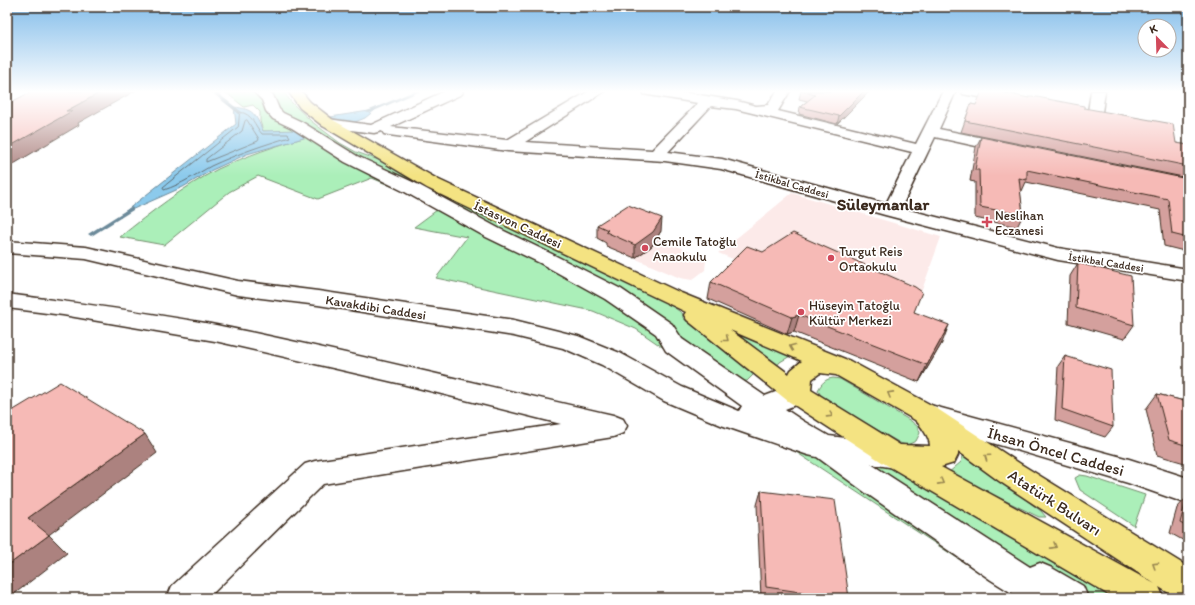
<svg xmlns="http://www.w3.org/2000/svg" width="1195" height="605" font-family="Itim,sans-serif">
<style>
.built{fill:#fceae9}
.green{fill:#abefb9;stroke:#738c6c}
.water{fill:#8ccaec;stroke:#6c8a9a}
.lines{fill:none;stroke-linecap:round;stroke-linejoin:round}
.shore{stroke:#5b6a70;stroke-width:1}
.stream{fill:#6c8a9a;fill-rule:evenodd}
.minor-casing{stroke:#3b2a1e;stroke-width:3}
.major-casing{stroke:#3b2a1e;stroke-width:3}
.minor{fill:#fff;fill-rule:evenodd}
.major{fill:#f4e382;fill-rule:evenodd}
.wall{fill:#d4a09d;stroke:#3b2a1e}
.shaded-wall{fill:#ac827f;stroke:#3b2a1e}
.building{fill:#f6bab6;stroke:#3b2a1e}
.oneway{stroke:#988650}
.poi-dot{fill:#d1495b;stroke:#fff;stroke-width:1.5}
.labels{text-anchor:middle;stroke-width:3.5;stroke-linejoin:round;paint-order:stroke}
.far-street-label{font-size:11px;fill:#3b2a1e;stroke:#fff}
.poi-label{font-size:13px;fill:#3b2a1e;stroke:#fff;text-anchor:start}
.street-label{font-size:13px;fill:#3b2a1e;stroke:#fff}
.near-street-label{font-size:16px;fill:#3b2a1e;stroke:#fff}
.district-label{font-size:17px;font-weight:bold;fill:#3b2a1e;stroke:#fff}
</style>
<rect width="100%" height="100%" fill="#fff"/>
<filter id="ink" filterUnits="userSpaceOnUse"><feTurbulence type="fractalNoise" baseFrequency=".025" numOctaves="2"/><feDisplacementMap in="SourceGraphic" scale="8" xChannelSelector="R" yChannelSelector="G"/><feConvolveMatrix kernelMatrix="1 2 1 2 8 2 1 2 1" color-interpolation-filters="sRGB"/></filter>
<g filter="url(#ink)">
<path class="built" d="M 792,193 L 941,237 L 908,329 L 718,253 Z
M 628,218 L 661,231 L 658,237 L 684,249 L 698,254 L 706,260 L 705,270 L 692,280 L 680,278 L 606,246 L 608,243 L 597,238 Z"/>
<path class="green" d="M 224,91 L 283,91 L 292,103 L 311,121 L 340,143 L 356,152 L 379,160 L 450,191 L 655,293 L 683,314 L 683,318 L 755,373 L 747,381 L 735,382 L 700,373 L 636,329 L 593,311 L 436,278 L 467,237 L 414,227 L 441,207 L 372,178 L 318,199 L 258,176 L 229,192 L 164,245 L 120,237 C 151,212 183,187 218,169 C 246,156 277,145 307,137 L 289,132 L 263,131 L 260,121 L 260,112 L 253,105 L 244,107 Z
M 732,328 L 792,355 L 780,362 L 775,368 L 728,331 Z
M 833,378 L 840,379 L 911,421 L 918,427 L 920,433 L 916,441 L 907,445 L 900,443 L 831,403 L 821,396 L 818,390 C 822,383 825,379 833,378 Z
M 764,431 L 937,475 L 1156,598 L 1018,598 Z
M 964,454 L 1041,511 L 1046,517 L 1039,517 L 948,473 L 961,462 Z
M 1080,475 L 1087,476 L 1145,495 L 1134,526 L 1080,490 L 1075,478 Z"/>
<path class="water" d="M 234,107 C 254,109 255,114 263,131 L 297,130 L 307,137 L 247,154 L 212,170 L 183,187 L 122,214 L 236,124 Z
M 375,110 L 365,118 L 350,124 L 330,117 Z"/>
<g class="lines">
<path class="shore" d="M 240,112 C 253,114 254,125 262,134 L 288,134 L 290,137 C 263,145 237,154 211,166 C 195,175 182,184 164,190 L 163,187 L 238,127 Z
M 247,120 L 259,139 L 258,141 L 206,162 L 206,159 L 242,131 L 245,121 Z"/>
<path class="stream" d="M 210,91 L 215,91 L 243,113 L 239,114 Z
M 414,91 L 421,91 L 369,113 L 365,112 Z
M 131,207 L 133,208 L 133,210 L 93,235 L 91,236 L 88,234 Z"/>
<defs>
<path id="minor" d="M 253,91 L 268,91 L 273,95 L 279,109 L 283,113 L 302,122 L 357,156 L 417,184 L 500,229 L 554,255 L 621,289 L 672,324 L 682,339 L 765,396 L 797,384 L 806,387 L 810,394 L 806,401 L 785,409 L 803,421 L 829,436 L 895,444 L 905,448 L 909,456 L 905,464 L 895,468 L 871,464 L 1030,567 L 1040,563 L 1052,568 L 1083,586 L 1088,598 L 1020,598 L 991,580 L 866,493 L 817,457 L 808,455 L 721,425 L 664,401 L 602,365 L 563,348 L 514,336 L 318,305 L 238,295 L 86,259 L 7,253 L 7,241 L 86,247 L 238,281 L 318,291 L 514,320 L 578,336 L 620,353 L 682,387 L 739,411 L 742,406 L 666,351 L 656,334 L 605,299 L 540,263 L 486,237 L 405,192 L 345,162 L 292,128 L 273,119 L 266,111 L 262,100 Z
M 445,91 L 463,91 L 462,94 L 391,127 L 507,140 L 589,91 L 605,91 L 525,142 L 652,150 L 698,103 L 649,95 L 644,94 L 643,91 L 675,91 L 737,101 L 756,106 L 768,105 L 777,91 L 790,91 L 778,111 L 916,144 L 943,91 L 956,91 L 939,129 L 1008,143 L 1013,145 L 1016,148 L 1013,151 L 1008,153 L 935,137 L 901,208 L 1058,248 L 1188,269 L 1188,281 L 1058,260 L 885,215 L 721,169 L 665,161 L 508,151 L 389,135 L 384,134 L 382,131 L 374,133 L 328,127 L 323,126 L 321,123 L 323,120 L 328,119 L 371,125 ZM 711,106 L 736,109 L 912,152 L 886,204 L 722,159 L 668,152 Z
M 962,91 L 994,91 L 1015,95 L 1017,98 L 1015,101 L 1010,102 L 968,95 L 963,94 Z
M 1091,91 L 1105,91 L 1102,112 L 1100,115 L 1095,116 L 1090,115 L 1088,112 Z
M 7,294 C 77,303 147,312 216,325 C 349,352 481,385 613,415 L 623,419 L 627,426 L 623,433 L 613,437 L 323,484 L 208,598 L 167,598 L 172,586 L 305,464 L 315,461 L 561,424 L 402,384 L 215,341 L 63,315 L 7,308 Z
M 930,405 L 1129,459 L 1188,478 L 1188,504 L 1128,483 L 921,422 L 917,415 L 921,408 Z"/>
<path id="major" d="M 288,91 L 301,91 L 310,102 L 333,120 L 439,180 L 681,293 L 850,361 L 933,406 L 1019,463 L 1188,567 L 1188,598 L 1177,598 L 1159,587 L 1164,598 L 1114,598 L 885,464 L 788,401 L 687,320 L 684,315 L 686,312 L 427,188 L 323,126 L 300,108 ZM 730,330 L 802,361 L 791,370 L 789,374 ZM 820,373 L 836,375 L 915,420 C 921,425 930,438 930,446 L 900,445 L 811,390 L 812,379 ZM 958,451 L 999,481 L 1155,584 L 941,467 L 954,463 L 958,455 Z"/>
</defs>
<use href="#minor" class="minor-casing"/>
<use href="#major" class="major-casing"/>
<use href="#minor" class="minor"/>
<use href="#major" class="major"/>
</g>
<path class="wall" d="M 801,91 L 870,91 L 837,124 L 799,114 L 800,107 L 807,101 L 799,99 Z
M 971,104 L 976,105 L 1084,108 L 1176,143 L 1188,145 L 1188,178 L 961,132 Z
M 981,137 L 1188,179 L 1188,252 L 1164,246 L 1160,210 L 1026,182 L 1022,191 L 1020,191 L 1023,215 L 1017,227 L 975,218 L 975,182 L 970,181 L 976,147 Z
M 597,225 L 661,231 L 652,246 L 635,258 L 606,246 L 606,243 L 597,238 Z
M 1078,263 L 1134,325 L 1124,339 L 1068,323 L 1070,276 Z
M 711,282 L 914,312 L 942,343 L 919,382 L 794,332 L 787,334 L 708,299 Z
M 1065,356 L 1113,427 L 1105,437 L 1055,420 L 1058,366 Z
M 1157,394 L 1188,402 L 1188,464 L 1157,455 L 1146,409 Z
M 761,491 L 849,598 L 761,598 L 757,505 Z
M 1187,497 L 1188,498 L 1188,543 L 1170,533 L 1177,508 Z"/>
<path class="shaded-wall" d="M 103,91 L 135,91 L 78,123 L 79,125 L 7,168 L 7,148 L 66,111 Z
M 864,91 L 870,91 L 837,124 L 839,116 Z
M 662,218 L 661,231 L 652,246 L 635,258 L 635,245 Z
M 799,315 L 794,332 L 787,334 L 792,317 Z
M 949,325 L 942,343 L 919,382 L 927,365 Z
M 145,434 L 157,453 L 46,537 L 28,518 Z
M 49,535 L 67,553 L 9,598 L 7,598 L 7,566 Z"/>
<path class="building" d="M 33,91 L 103,91 L 66,111 L 72,111 L 7,148 L 7,104 Z
M 801,91 L 864,91 L 839,116 L 800,107 L 815,95 Z
M 982,91 L 996,91 L 1029,98 L 1029,96 L 1032,96 L 1084,106 L 1084,108 L 1173,124 L 1176,143 L 1188,145 L 1188,166 L 965,121 L 971,104 L 976,105 Z
M 981,137 L 1188,179 L 1188,238 L 1172,234 L 1168,199 L 1027,170 L 1027,180 L 1019,178 L 1023,215 L 980,207 L 979,170 L 975,170 Z
M 628,205 L 662,218 L 653,232 L 635,245 L 606,232 L 608,230 L 597,225 Z
M 793,233 L 915,287 L 922,292 L 914,312 L 949,325 L 927,365 L 799,315 L 792,317 L 711,282 L 747,246 L 763,252 Z
M 1078,263 L 1131,276 L 1134,325 L 1076,308 Z
M 1065,356 L 1111,370 L 1113,427 L 1062,409 Z
M 60,382 L 145,434 L 28,518 L 49,535 L 7,566 L 7,414 Z
M 1157,394 L 1188,402 L 1188,446 L 1169,440 Z
M 761,491 L 835,500 L 849,598 L 842,598 L 766,587 Z
M 1187,497 L 1188,498 L 1188,527 L 1180,523 Z"/>
<defs><path id="oneway-chevron" d="M-2-3.5L2.5 0L-2 3.5" fill="none" stroke-width="1.6" stroke-linecap="round" stroke-linejoin="round"/></defs>
<g class="oneway">
<use href="#oneway-chevron" transform="translate(726 339) rotate(38)"/>
<use href="#oneway-chevron" transform="translate(792 347) rotate(-158)"/>
<use href="#oneway-chevron" transform="translate(890 394) rotate(-151)"/>
<use href="#oneway-chevron" transform="translate(830 415) rotate(32)"/>
<use href="#oneway-chevron" transform="translate(987 457) rotate(-145)"/>
<use href="#oneway-chevron" transform="translate(941 482) rotate(29)"/>
<use href="#oneway-chevron" transform="translate(1054 546) rotate(29)"/>
<use href="#oneway-chevron" transform="translate(1155 565) rotate(-148)"/>
</g>
</g>
<linearGradient id="sky" x2="0" y2="1"><stop stop-color="#83bdea"/><stop offset="0.52" stop-color="#fff"/><stop offset="1" stop-color="#fff" stop-opacity="0"/></linearGradient>
<rect width="1195" height="176" fill="url(#sky)"/>
<g class="poi-dot">
<path d="M985 216h4v4h4v4h-4v4h-4v-4h-4v-4h4z"/>
<circle cx="645" cy="248" r="4"/>
<circle cx="831" cy="258" r="4"/>
<circle cx="801" cy="312" r="4"/>
</g>
<g class="labels">
<g class="far-street-label">
<text transform="translate(792 184) rotate(16)" y="4">İstikbal Caddesi</text>
<text transform="translate(1106 262) rotate(9)" y="4">İstikbal Caddesi</text>
</g>
<g class="poi-label">
<text x="995" y="220">Neslihan<tspan x="995" dy="15">Eczanesi</tspan></text>
<text x="653" y="246">Cemile Tatoğlu<tspan x="653" dy="15">Anaokulu</tspan></text>
<text x="839" y="256">Turgut Reis<tspan x="839" dy="15">Ortaokulu</tspan></text>
<text x="809" y="310">Hüseyin Tatoğlu<tspan x="809" dy="15">Kültür Merkezi</tspan></text>
</g>
<g class="street-label">
<text transform="translate(518 224) rotate(25)" y="5">İstasyon Caddesi</text>
<text transform="translate(376 307) rotate(9)" y="5">Kavakdibi Caddesi</text>
</g>
<g class="near-street-label">
<text transform="translate(1056 451) rotate(16)" y="6">İhsan Öncel Caddesi</text>
<text transform="translate(1055 502) rotate(33)" y="6">Atatürk Bulvarı</text>
</g>
<g class="district-label">
<text x="883" y="210">Süleymanlar</text>
</g>
</g>
<rect width="1195" height="605" fill="none" stroke="#fff" stroke-width="24"/>
<rect x="12" y="12" width="1171" height="581" fill="none" stroke="#3b2a1e" stroke-width="1.5" filter="url(#ink)"/>
<g transform="translate(1157 38) rotate(337)"><circle r="19" fill="#ffffff" stroke="#b1aaa5"/>
<path d="M0-3L7 15L0 10L-7 15Z" fill="#d1495b"/>
<text y="-6" font-size="11" font-weight="bold" text-anchor="middle" fill="#3b2a1e">K</text>
</g>
</svg>
